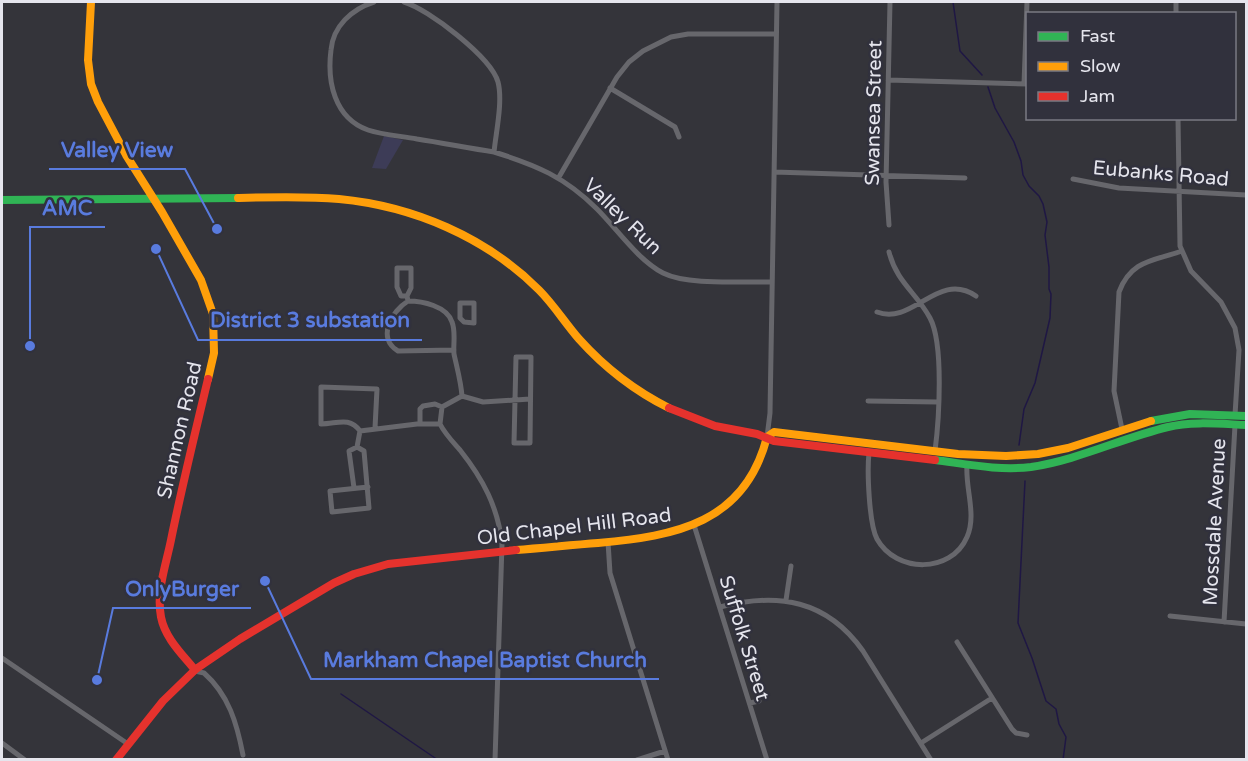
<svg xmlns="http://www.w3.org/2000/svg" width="1248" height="761" font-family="'Varela Round',sans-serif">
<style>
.green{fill:#3d3c57}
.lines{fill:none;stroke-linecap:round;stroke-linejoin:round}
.stream{stroke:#1f1744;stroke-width:1.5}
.street{stroke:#67676c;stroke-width:5}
.fast{stroke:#30b455;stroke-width:8}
.slow{stroke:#ff9f0a;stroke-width:8}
.jam{stroke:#e5322d;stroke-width:8}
.labels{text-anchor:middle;stroke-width:5;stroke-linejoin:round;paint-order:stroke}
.street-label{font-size:20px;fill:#e5e5ed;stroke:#31313d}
.leader{fill:none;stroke:#597bde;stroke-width:2}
.callout-dot{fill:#597bde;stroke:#31313d;stroke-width:2}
.callout-label{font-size:21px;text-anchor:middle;font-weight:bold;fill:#597bde;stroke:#31313d;stroke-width:5;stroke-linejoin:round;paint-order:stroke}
</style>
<rect width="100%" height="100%" fill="#34343a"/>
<path class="green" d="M 384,136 L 403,140 L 386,169 L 372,168 Z"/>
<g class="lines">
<path class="stream" d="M 953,2 L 960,51 L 982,75
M 988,87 L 995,108 L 1014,142 L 1021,161 L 1023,175 L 1029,186 L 1039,196 L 1043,204 L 1047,222 L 1045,235 L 1049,267 L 1049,289 L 1051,294 L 1050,318 L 1035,383 L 1024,409 L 1019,445
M 1025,481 L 1018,623 L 1032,658 L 1046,701 L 1056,709 L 1059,724 L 1066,737 L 1063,760
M 341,694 L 438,760"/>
<path class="street" d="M 374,2 C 352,9 333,26 331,50 C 327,81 334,118 368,130 C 383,135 401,136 417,139 C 443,143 468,148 494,152 C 496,132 503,101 498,82 C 491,57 428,9 404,2
M 1176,2 L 1176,14
M 888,80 L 1028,84
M 1024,84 L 1027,2
M 610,88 L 675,127 L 679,137
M 1178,118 L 1180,246 L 1191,271 L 1221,302 L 1235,328 L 1239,350 L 1235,415
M 494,152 C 536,165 565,177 597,209 C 617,229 638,260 663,273 C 689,286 742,281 772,282
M 774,172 L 965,178
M 559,177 L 617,77 L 629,62 L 643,51 L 671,37 L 688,34 L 776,34
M 1073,179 L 1119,188 L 1246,195
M 889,225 L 886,182 L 890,2
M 889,252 C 897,283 916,292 930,318 C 944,344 939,420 935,451
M 397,268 L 411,268 L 411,288 L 407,296 L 401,296 L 397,287 Z
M 407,296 L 408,301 C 422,301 447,306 452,322 C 456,332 453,344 454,354 C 457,368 461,382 462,396
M 408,301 C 392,311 376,338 398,351 L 454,350
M 460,303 L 474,303 L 474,323 L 464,322 L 460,318 Z
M 877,312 C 913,326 938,270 976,296
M 516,357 L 531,357 L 530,443 L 514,443 Z
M 462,396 L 442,407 L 440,424 C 445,434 453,442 460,450 C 483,479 498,507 502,544 L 495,760
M 462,396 L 483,402 L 530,399
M 868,401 L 938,402
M 420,424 L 420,409 L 423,406 L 435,404 L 442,407
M 1122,429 L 1114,391 L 1119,292 C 1131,260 1153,261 1182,251
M 360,431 L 417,424 L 440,424
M 767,437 L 770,413 L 777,2
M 357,447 L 360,431 C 349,416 337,424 321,424 L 321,387 L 377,389 L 375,428
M 869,453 C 867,471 869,524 877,539 C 896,573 951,574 967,537 C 977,514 965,489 967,464
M 354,488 L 349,451 L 357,447 L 364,451 L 369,508 L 332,512 L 330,491 L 368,487
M 694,525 L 767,760
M 608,542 L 610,573 L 668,760
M 786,600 L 791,566
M 720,607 C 778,592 827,600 863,651 L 931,760
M 1170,616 L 1246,624
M 1224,622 L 1235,425
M 957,642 L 1012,729 L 1016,733 L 1027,735
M 2,658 L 128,744
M 195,671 L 204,673 C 229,695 237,724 243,755
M 750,703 L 759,701
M 2,743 L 25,760
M 921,743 L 992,698
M 637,760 L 665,751"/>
<path class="fast" d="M 2,200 L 238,198
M 1151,421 L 1190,414 L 1246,416
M 935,460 C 966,464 999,471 1031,467 C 1078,460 1122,438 1168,427 C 1192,421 1221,424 1246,425"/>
<path class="slow" d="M 91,2 L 88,60 L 91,84 L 98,102 L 126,155 L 162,212 L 201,280 L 213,314 L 214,353 L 208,379
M 238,198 C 272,197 305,196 339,199 C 413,206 486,237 539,290 C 554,305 565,323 579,339 C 605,368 635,391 669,408
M 767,437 L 774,432 L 958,454 L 1006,456 L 1038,454 L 1068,448 L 1151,421
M 516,550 C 543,548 571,545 598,543 C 676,536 745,523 767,437"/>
<path class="jam" d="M 669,408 L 715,426 L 757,434 L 774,441 L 935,460
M 195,670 C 182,654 165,638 161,617 C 156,591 166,565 171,540 C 182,486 195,433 208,379
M 116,760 L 163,701 L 196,669 L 240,639 L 334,583 L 354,574 L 388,564 L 516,550"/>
</g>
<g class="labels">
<g class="street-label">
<text transform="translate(873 113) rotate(-89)" y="7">Swansea Street</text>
<text transform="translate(1161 173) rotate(5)" y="7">Eubanks Road</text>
<text transform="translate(623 216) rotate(44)" y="7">Valley Run</text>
<text transform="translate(179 430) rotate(-77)" y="7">Shannon Road</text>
<text transform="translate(1214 522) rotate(-87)" y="7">Mossdale Avenue</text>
<text transform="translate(574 526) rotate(-7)" y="7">Old Chapel Hill Road</text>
<text transform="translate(745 638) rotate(73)" y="7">Suffolk Street</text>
</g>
</g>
<path class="leader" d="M217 229L185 169H49M30 346L30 227H105M156 249L198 340H422M97 680L113 608H251M265 581L311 679H659"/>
<g class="callout-dot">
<circle cx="217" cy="229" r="6"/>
<circle cx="30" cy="346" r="6"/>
<circle cx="156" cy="249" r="6"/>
<circle cx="97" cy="680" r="6"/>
<circle cx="265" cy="581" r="6"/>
</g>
<g class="callout-label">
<text x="117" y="157">Valley View</text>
<text x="67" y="215">AMC</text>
<text x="310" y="327">District 3 substation</text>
<text x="182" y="596">OnlyBurger</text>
<text x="485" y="667">Markham Chapel Baptist Church</text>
</g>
<rect width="1248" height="761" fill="none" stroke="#e5e5ed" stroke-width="6"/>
<rect x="1026" y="12" width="210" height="108" fill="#31313d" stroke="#797983" stroke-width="1.5"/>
<rect x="1038" y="32" width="30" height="9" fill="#30b455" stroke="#797983" stroke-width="1.5"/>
<text x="1080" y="42" font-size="18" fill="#e5e5ed">Fast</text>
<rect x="1038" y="62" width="30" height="9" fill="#ff9f0a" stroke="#797983" stroke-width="1.5"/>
<text x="1080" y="72" font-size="18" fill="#e5e5ed">Slow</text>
<rect x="1038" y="92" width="30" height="9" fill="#e5322d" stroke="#797983" stroke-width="1.5"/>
<text x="1080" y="102" font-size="18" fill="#e5e5ed">Jam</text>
</svg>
